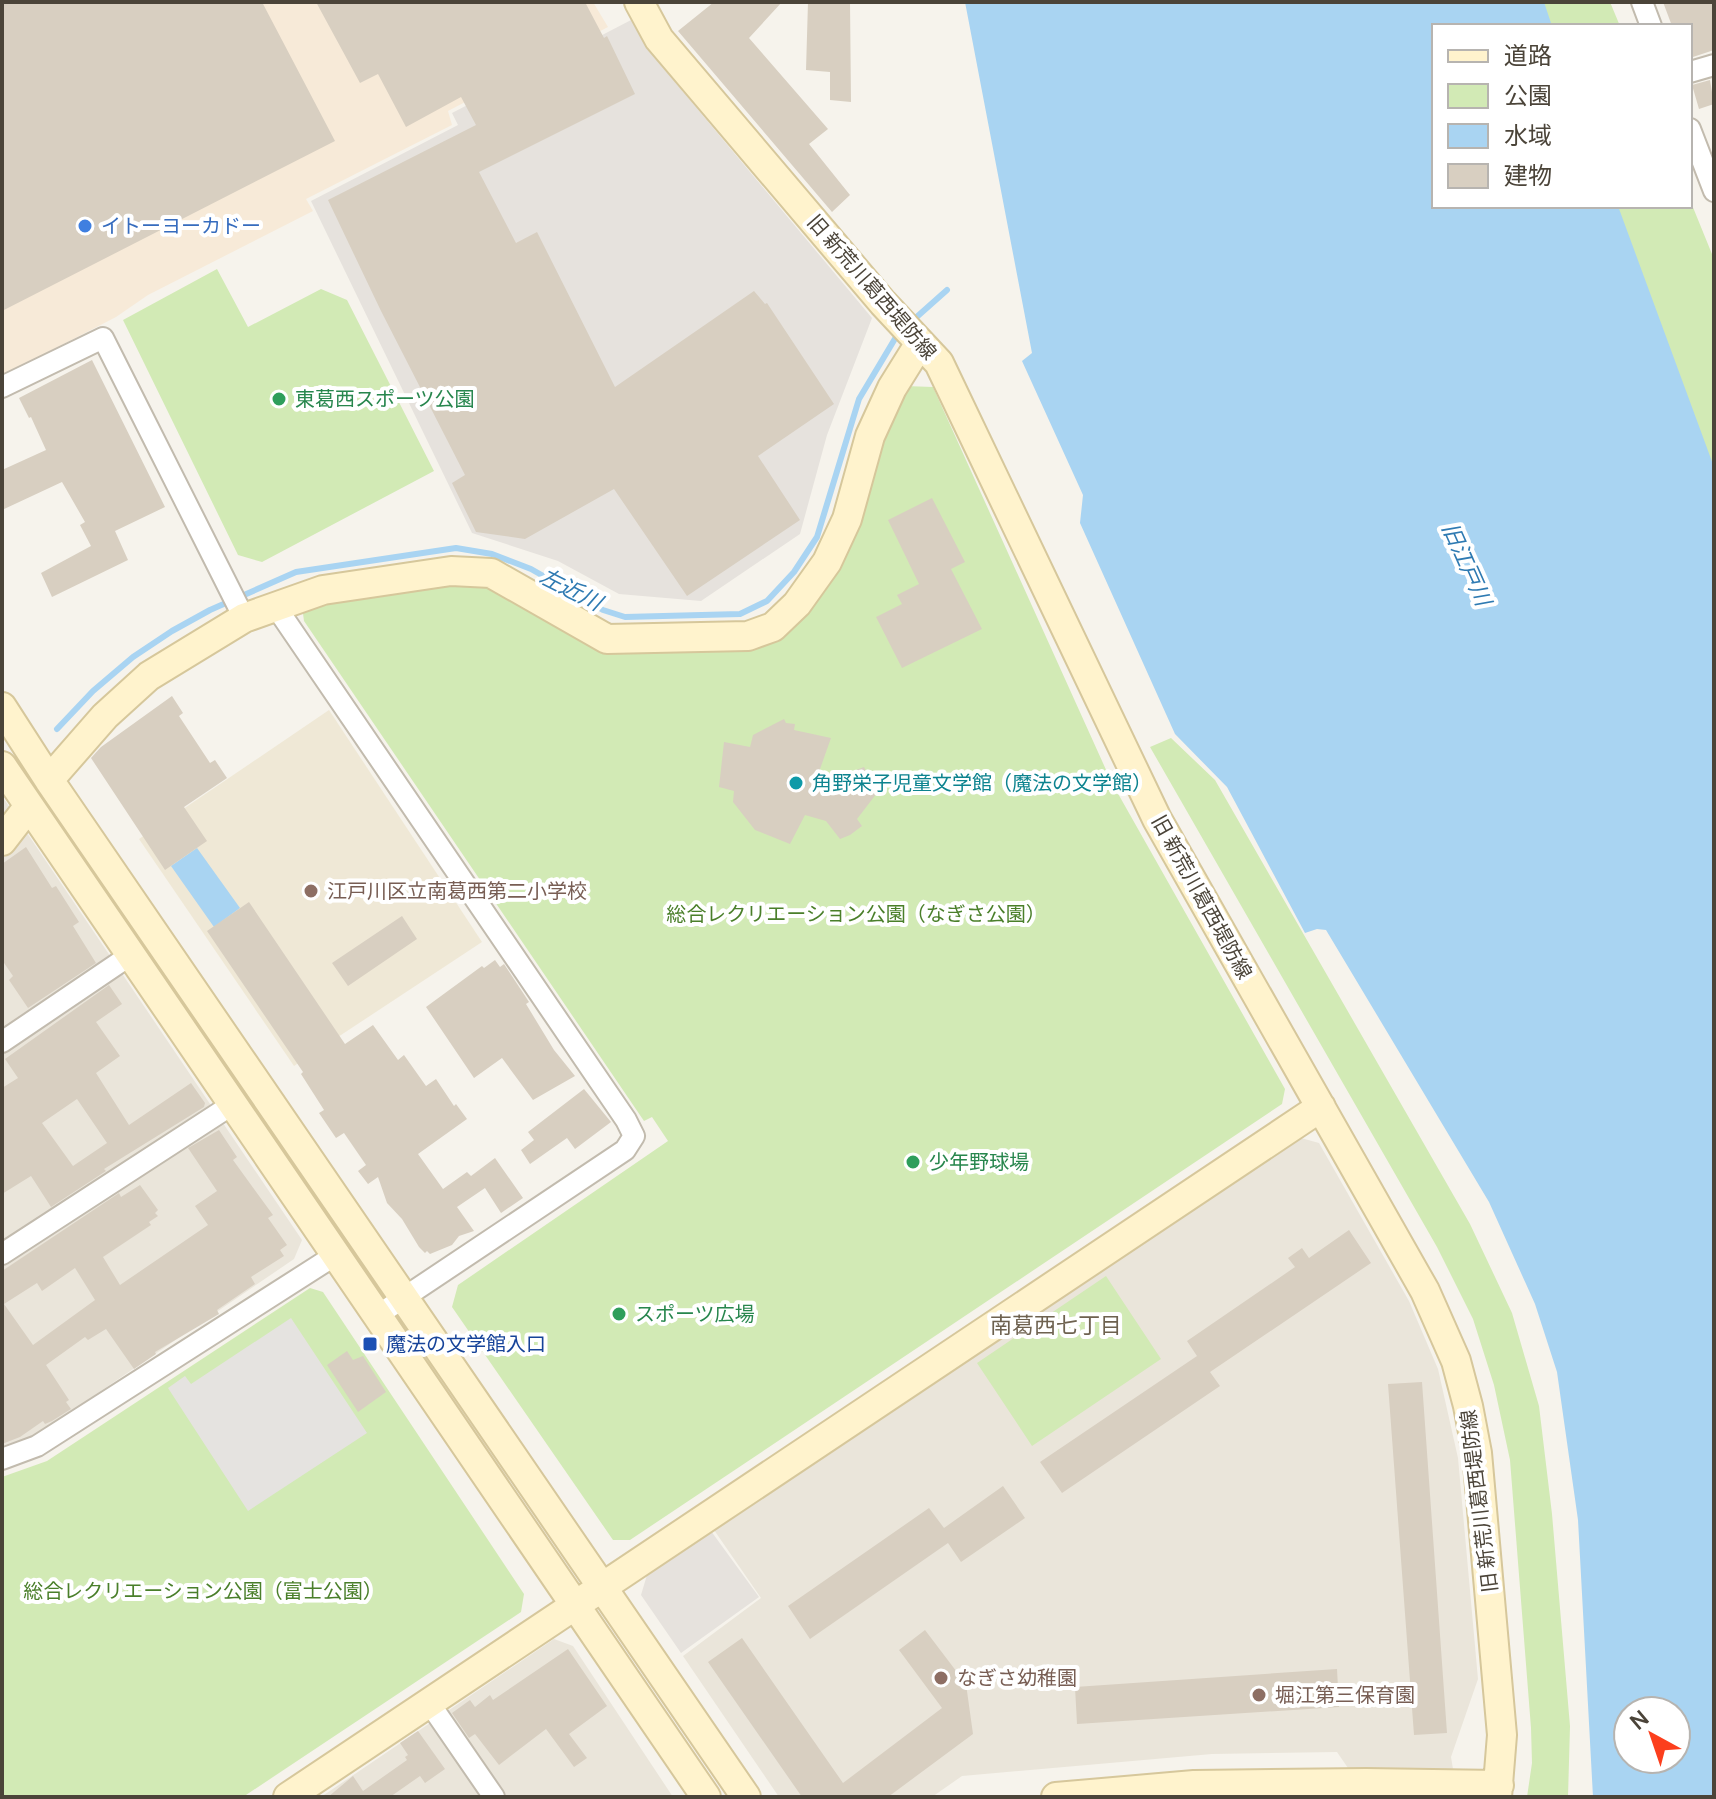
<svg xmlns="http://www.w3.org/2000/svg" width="1716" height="1799" font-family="Manrope,'Noto Sans JP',sans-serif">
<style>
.residential{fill:#eae5da}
.commercial{fill:#f7ead8}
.industrial{fill:#e6e2dd}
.education{fill:#efe8d6}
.green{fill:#d2eab5}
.parking{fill:#e5e3e0}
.water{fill:#a9d4f2;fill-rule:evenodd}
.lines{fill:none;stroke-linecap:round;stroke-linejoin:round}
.stream{stroke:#a9d4f2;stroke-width:6}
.building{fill:#d8cfc1;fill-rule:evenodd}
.street-casing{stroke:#c2bbae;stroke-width:24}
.secondary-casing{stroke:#d6c79b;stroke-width:32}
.street{stroke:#fff;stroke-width:20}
.secondary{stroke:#fff3cd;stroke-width:28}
.shop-dot{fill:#3f7fe0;stroke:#fff;stroke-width:3}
.leisure-dot{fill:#2e9e5b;stroke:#fff;stroke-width:3}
.culture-dot{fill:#0f9aa8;stroke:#fff;stroke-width:3}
.education-dot{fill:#8d6e63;stroke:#fff;stroke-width:3}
.transit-dot{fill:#1a4fb4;stroke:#fff;stroke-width:3}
.labels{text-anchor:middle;stroke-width:8;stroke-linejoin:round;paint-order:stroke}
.shop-label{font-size:20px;fill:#366cbe;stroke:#fff;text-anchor:start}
.street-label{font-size:20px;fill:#4b4439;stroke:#fff}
.leisure-label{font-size:20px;fill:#27864d;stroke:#fff;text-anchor:start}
.culture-label{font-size:20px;fill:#0d838f;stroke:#fff;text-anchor:start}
.education-label{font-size:20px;fill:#785e54;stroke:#fff;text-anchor:start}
.park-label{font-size:20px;fill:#4a7f2a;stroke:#fff}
.transit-label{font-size:20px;fill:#164399;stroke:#fff;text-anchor:start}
.water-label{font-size:22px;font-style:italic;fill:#2e7ab2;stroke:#fff}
.neighbourhood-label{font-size:22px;fill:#6e6250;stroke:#fff}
</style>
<rect width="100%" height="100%" fill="#f6f3ec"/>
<path class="residential" d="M 2,796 L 302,1240 L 294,1259 L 35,1436 L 2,1446 Z
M 1301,1138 L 1319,1143 L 1409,1301 L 1438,1369 L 1458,1458 L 1478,1679 L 1451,1757 L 1453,1769 L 1348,1768 L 1337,1752 L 1212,1754 L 962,1776 L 932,1797 L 779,1797 L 683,1656 L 761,1598 L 714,1530 Z
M 554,1639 L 573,1646 L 673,1797 L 321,1797 Z"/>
<path class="commercial" d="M 2,2 L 593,2 L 608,27 L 448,111 L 452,125 L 306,199 L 313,211 L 148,295 L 116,317 L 2,376 Z"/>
<path class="industrial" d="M 633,19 L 659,63 L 872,318 L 827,435 L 800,534 L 701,601 L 619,594 L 558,561 L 472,533 L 311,201 L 458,125 L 452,113 Z
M 711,1531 L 759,1597 L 681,1653 L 641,1595 L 647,1575 Z"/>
<path class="education" d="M 329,710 L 482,942 L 294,1066 L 139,839 Z"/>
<path class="green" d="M 1525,2 L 1610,2 L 1620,26 L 1534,26 Z
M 1690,200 L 1714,259 L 1714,490 L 1604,206 L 1690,206 Z
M 217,269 L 248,327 L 321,289 L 347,300 L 434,471 L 262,562 L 238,555 L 123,320 Z
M 905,386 L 933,387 L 1112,783 L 1285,1089 L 1282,1104 L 630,1540 L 613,1540 L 452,1307 L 458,1285 L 668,1141 L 652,1117 L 644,1121 L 304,621 L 302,606 L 450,582 L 491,586 L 606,649 L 778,636 L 881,445 Z
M 1171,738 L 1215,780 L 1470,1224 L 1512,1313 L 1539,1406 L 1552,1514 L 1570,1726 L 1568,1797 L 1527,1797 L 1532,1763 L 1531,1728 L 1510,1460 L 1494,1385 L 1473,1319 L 1437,1247 L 1150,747 Z
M 1106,1276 L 1161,1359 L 1032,1446 L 977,1363 Z
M 310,1288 L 323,1292 L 524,1594 L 521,1612 L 243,1797 L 2,1797 L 2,1477 L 47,1461 Z"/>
<path class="parking" d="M 291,1318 L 367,1433 L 248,1511 L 168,1388 L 185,1376 L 191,1384 Z"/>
<path class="water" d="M 965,2 L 1544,2 L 1552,26 L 1434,26 L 1434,206 L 1618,206 L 1714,467 L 1714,1797 L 1593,1797 L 1578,1520 L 1557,1372 L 1535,1304 L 1489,1202 L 1326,930 L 1317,929 L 1305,933 L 1227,787 L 1175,734 L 1080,523 L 1083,495 L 1022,361 L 1032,353 ZM 1628,1711 L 1676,1711 L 1676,1759 L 1628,1759 Z
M 197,848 L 240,908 L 214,927 L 171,866 Z"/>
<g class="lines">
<path class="stream" d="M 911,322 L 947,290
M 57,729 L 93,691 L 133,657 L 172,631 L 210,610 L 296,572 L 456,548 L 492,554 L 531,569 L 603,610 L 625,617 L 740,614 L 767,601 L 794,572 L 817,537 L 859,399 L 899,332"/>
</g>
<path class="building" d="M 2,2 L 262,2 L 335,141 L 2,311 Z
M 316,2 L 585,2 L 604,38 L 607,36 L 635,94 L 479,172 L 516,243 L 537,232 L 615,387 L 754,291 L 765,304 L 767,303 L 834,404 L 758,456 L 800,520 L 687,596 L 614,489 L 525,539 L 476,532 L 452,483 L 465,475 L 381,311 L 328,200 L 476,125 L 461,97 L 406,127 L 378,74 L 360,83 Z
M 714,2 L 782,2 L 749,38 L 828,129 L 809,144 L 850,195 L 832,212 L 678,31 Z
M 808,2 L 850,2 L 851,102 L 830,100 L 830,72 L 806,70 Z
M 1663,2 L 1714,2 L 1714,50 L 1690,58 L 1690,26 L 1672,26 Z
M 1710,80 L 1714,104 L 1699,109 L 1692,85 Z
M 92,360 L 165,507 L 115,531 L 128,560 L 52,597 L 41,573 L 91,546 L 80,525 L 85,522 L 62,482 L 2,510 L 2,470 L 46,450 L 31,417 L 29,418 L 19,398 Z
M 932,498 L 965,562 L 951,569 L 982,629 L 902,668 L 876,617 L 902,604 L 897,595 L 919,584 L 888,520 Z
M 172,696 L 183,713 L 179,716 L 210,763 L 215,760 L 227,778 L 184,807 L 207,841 L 165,870 L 91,758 L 101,747 Z
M 784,719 L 786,723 L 795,724 L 794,730 L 831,738 L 814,786 L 864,767 L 877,793 L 857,819 L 862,826 L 850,835 L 840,839 L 826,821 L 805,815 L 790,844 L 755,830 L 733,802 L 734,791 L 719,787 L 724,742 L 750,747 L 753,735 Z
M 26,847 L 52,888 L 56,886 L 79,922 L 73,926 L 96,963 L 28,1008 L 9,980 L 13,976 L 2,960 L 2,864 Z
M 249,902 L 345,1044 L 373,1025 L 398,1060 L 404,1055 L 426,1086 L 436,1079 L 454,1106 L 456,1104 L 467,1119 L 418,1154 L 443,1189 L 467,1172 L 471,1176 L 495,1158 L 523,1198 L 501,1213 L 485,1188 L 457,1207 L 474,1231 L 459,1236 L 452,1245 L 430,1254 L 427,1251 L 425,1253 L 419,1247 L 402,1219 L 387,1203 L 378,1177 L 368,1184 L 358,1171 L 366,1165 L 344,1133 L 336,1138 L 319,1113 L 324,1110 L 301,1074 L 303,1072 L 207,931 Z
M 402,916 L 417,939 L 348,986 L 332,963 Z
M 495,960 L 500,967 L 504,964 L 529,1002 L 526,1004 L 554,1050 L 575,1076 L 533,1100 L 502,1058 L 474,1078 L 426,1007 L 482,966 L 484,968 Z
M 109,985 L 122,1004 L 96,1022 L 120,1056 L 96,1073 L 129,1125 L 191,1083 L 205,1103 L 204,1107 L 104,1169 L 106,1171 L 51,1207 L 31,1176 L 2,1194 L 2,1088 L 18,1078 L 5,1059 ZM 77,1099 L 107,1143 L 73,1166 L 42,1123 Z
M 584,1089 L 611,1122 L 575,1149 L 567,1138 L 530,1164 L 521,1150 L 534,1140 L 528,1132 Z
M 219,1130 L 237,1157 L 233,1160 L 273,1215 L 268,1218 L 287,1245 L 280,1250 L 284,1256 L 251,1277 L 255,1284 L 217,1310 L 219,1314 L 155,1352 L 156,1354 L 134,1369 L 106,1329 L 88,1340 L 85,1337 L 46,1365 L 69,1400 L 66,1402 L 71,1409 L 52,1421 L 45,1424 L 43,1421 L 20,1437 L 2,1444 L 2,1271 L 119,1193 L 121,1197 L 140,1185 L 158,1210 L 155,1213 L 158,1216 L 149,1222 L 151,1225 L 103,1257 L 120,1285 L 208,1225 L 195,1206 L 217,1191 L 188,1148 ZM 75,1268 L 95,1300 L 33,1345 L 4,1304 L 37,1283 L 42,1291 Z
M 1349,1230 L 1371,1263 L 1210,1372 L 1220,1386 L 1062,1493 L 1040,1462 L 1197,1356 L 1187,1341 L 1295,1267 L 1288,1258 L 1302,1248 L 1309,1258 Z
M 347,1351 L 353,1360 L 363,1356 L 386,1392 L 358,1412 L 327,1365 Z
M 1422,1382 L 1447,1733 L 1414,1735 L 1388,1384 Z
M 1003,1486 L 1025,1518 L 961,1562 L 948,1543 L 810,1639 L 788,1606 L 929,1508 L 944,1528 Z
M 925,1630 L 966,1684 L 973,1734 L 888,1797 L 802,1797 L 708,1662 L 742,1638 L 843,1783 L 942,1708 L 899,1650 Z
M 568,1649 L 607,1706 L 569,1734 L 587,1758 L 574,1767 L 546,1729 L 499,1765 L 475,1734 L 469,1738 L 452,1713 L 470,1700 L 475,1707 L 490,1695 L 493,1700 Z
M 1337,1669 L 1339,1707 L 1077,1724 L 1075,1687 Z
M 418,1731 L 445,1769 L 425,1783 L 420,1776 L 390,1797 L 328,1797 L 353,1776 L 363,1791 L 407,1760 L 405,1757 L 408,1755 L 400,1743 Z"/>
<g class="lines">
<defs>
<path id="street" d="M 1642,2 L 1651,26
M 1690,72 L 1714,65
M 1690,129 L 1714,191
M 2,387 L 103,338 L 244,618
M 276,607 L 626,1120 L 634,1136 L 625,1150 L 378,1315
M 2,1042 L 132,954
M 2,1254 L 233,1104
M 2,1459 L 37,1446 L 337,1254
M 430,1704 L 494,1797"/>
<path id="secondary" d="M 639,2 L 659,39 L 883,303 L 939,363 L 1157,819 L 1425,1291 L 1456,1361 L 1468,1406 L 1477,1453 L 1502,1735 L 1497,1797
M 2,707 L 49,780 L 746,1797
M 2,766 L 706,1797
M 49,780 L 105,716 L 149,676 L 244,618 L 323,590 L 451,571 L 491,573 L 607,639 L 748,636 L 773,627 L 797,604 L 827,562 L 847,519 L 870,436 L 892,388 L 920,343
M 2,841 L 29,806
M 288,1797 L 1321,1107
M 1056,1797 L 1194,1785 L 1366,1783 L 1499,1785"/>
</defs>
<use href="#street" class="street-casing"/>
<use href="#secondary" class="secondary-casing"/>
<use href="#street" class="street"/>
<use href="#secondary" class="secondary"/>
</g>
<circle class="shop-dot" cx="85" cy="226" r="8"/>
<g class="leisure-dot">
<circle cx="279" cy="399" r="8"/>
<circle cx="913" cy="1162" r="8"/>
<circle cx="619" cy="1314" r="8"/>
</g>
<circle class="culture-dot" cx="796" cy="783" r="8"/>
<g class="education-dot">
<circle cx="311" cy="891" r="8"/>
<circle cx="941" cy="1678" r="8"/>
<circle cx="1259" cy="1695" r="8"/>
</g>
<rect class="transit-dot" x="362" y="1336" width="16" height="16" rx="4"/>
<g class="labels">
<g class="shop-label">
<text x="101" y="233">イトーヨーカドー</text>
</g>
<g class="street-label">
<text transform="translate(872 287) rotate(49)" y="7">旧 新荒川葛西堤防線</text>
<text transform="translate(1202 897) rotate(61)" y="7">旧 新荒川葛西堤防線</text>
<text transform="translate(1479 1501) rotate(-97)" y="7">旧 新荒川葛西堤防線</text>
</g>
<g class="leisure-label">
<text x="295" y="406">東葛西スポーツ公園</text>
<text x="929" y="1169">少年野球場</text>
<text x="635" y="1321">スポーツ広場</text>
</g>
<g class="culture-label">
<text x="812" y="790">角野栄子児童文学館（魔法の文学館）</text>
</g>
<g class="education-label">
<text x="327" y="898">江戸川区立南葛西第二小学校</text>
<text x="957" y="1685">なぎさ幼稚園</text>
<text x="1275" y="1702">堀江第三保育園</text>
</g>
<g class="park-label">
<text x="856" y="921">総合レクリエーション公園（なぎさ公園）</text>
<text x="203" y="1598">総合レクリエーション公園（富士公園）</text>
</g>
<g class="transit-label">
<text x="386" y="1351">魔法の文学館入口</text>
</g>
<g class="water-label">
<text transform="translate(1467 564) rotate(66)" y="8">旧江戸川</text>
<text transform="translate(571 589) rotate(27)" y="8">左近川</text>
</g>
<g class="neighbourhood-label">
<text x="1056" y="1333">南葛西七丁目</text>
</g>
</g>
<rect width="1716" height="1799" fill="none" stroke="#4b4439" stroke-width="8"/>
<rect x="1432" y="24" width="260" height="184" fill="#ffffff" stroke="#b7b4b0" stroke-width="2"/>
<rect x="1448" y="50" width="40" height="12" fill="#fff3cd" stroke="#b7b4b0" stroke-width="2"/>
<text x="1504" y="64" font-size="24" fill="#4b4439">道路</text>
<rect x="1448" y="84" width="40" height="24" fill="#d2eab5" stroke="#b7b4b0" stroke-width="2"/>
<text x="1504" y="104" font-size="24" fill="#4b4439">公園</text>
<rect x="1448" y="124" width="40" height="24" fill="#a9d4f2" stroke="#b7b4b0" stroke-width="2"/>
<text x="1504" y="144" font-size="24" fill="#4b4439">水域</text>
<rect x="1448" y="164" width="40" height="24" fill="#d8cfc1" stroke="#b7b4b0" stroke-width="2"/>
<text x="1504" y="184" font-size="24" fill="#4b4439">建物</text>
<g transform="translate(1652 1735) rotate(320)"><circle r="38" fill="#ffffff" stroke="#b7b4b0" stroke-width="2"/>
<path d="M0-6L14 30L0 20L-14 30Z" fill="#fc3f1d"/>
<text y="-12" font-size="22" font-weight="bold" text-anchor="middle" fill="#4b4439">N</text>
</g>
</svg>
